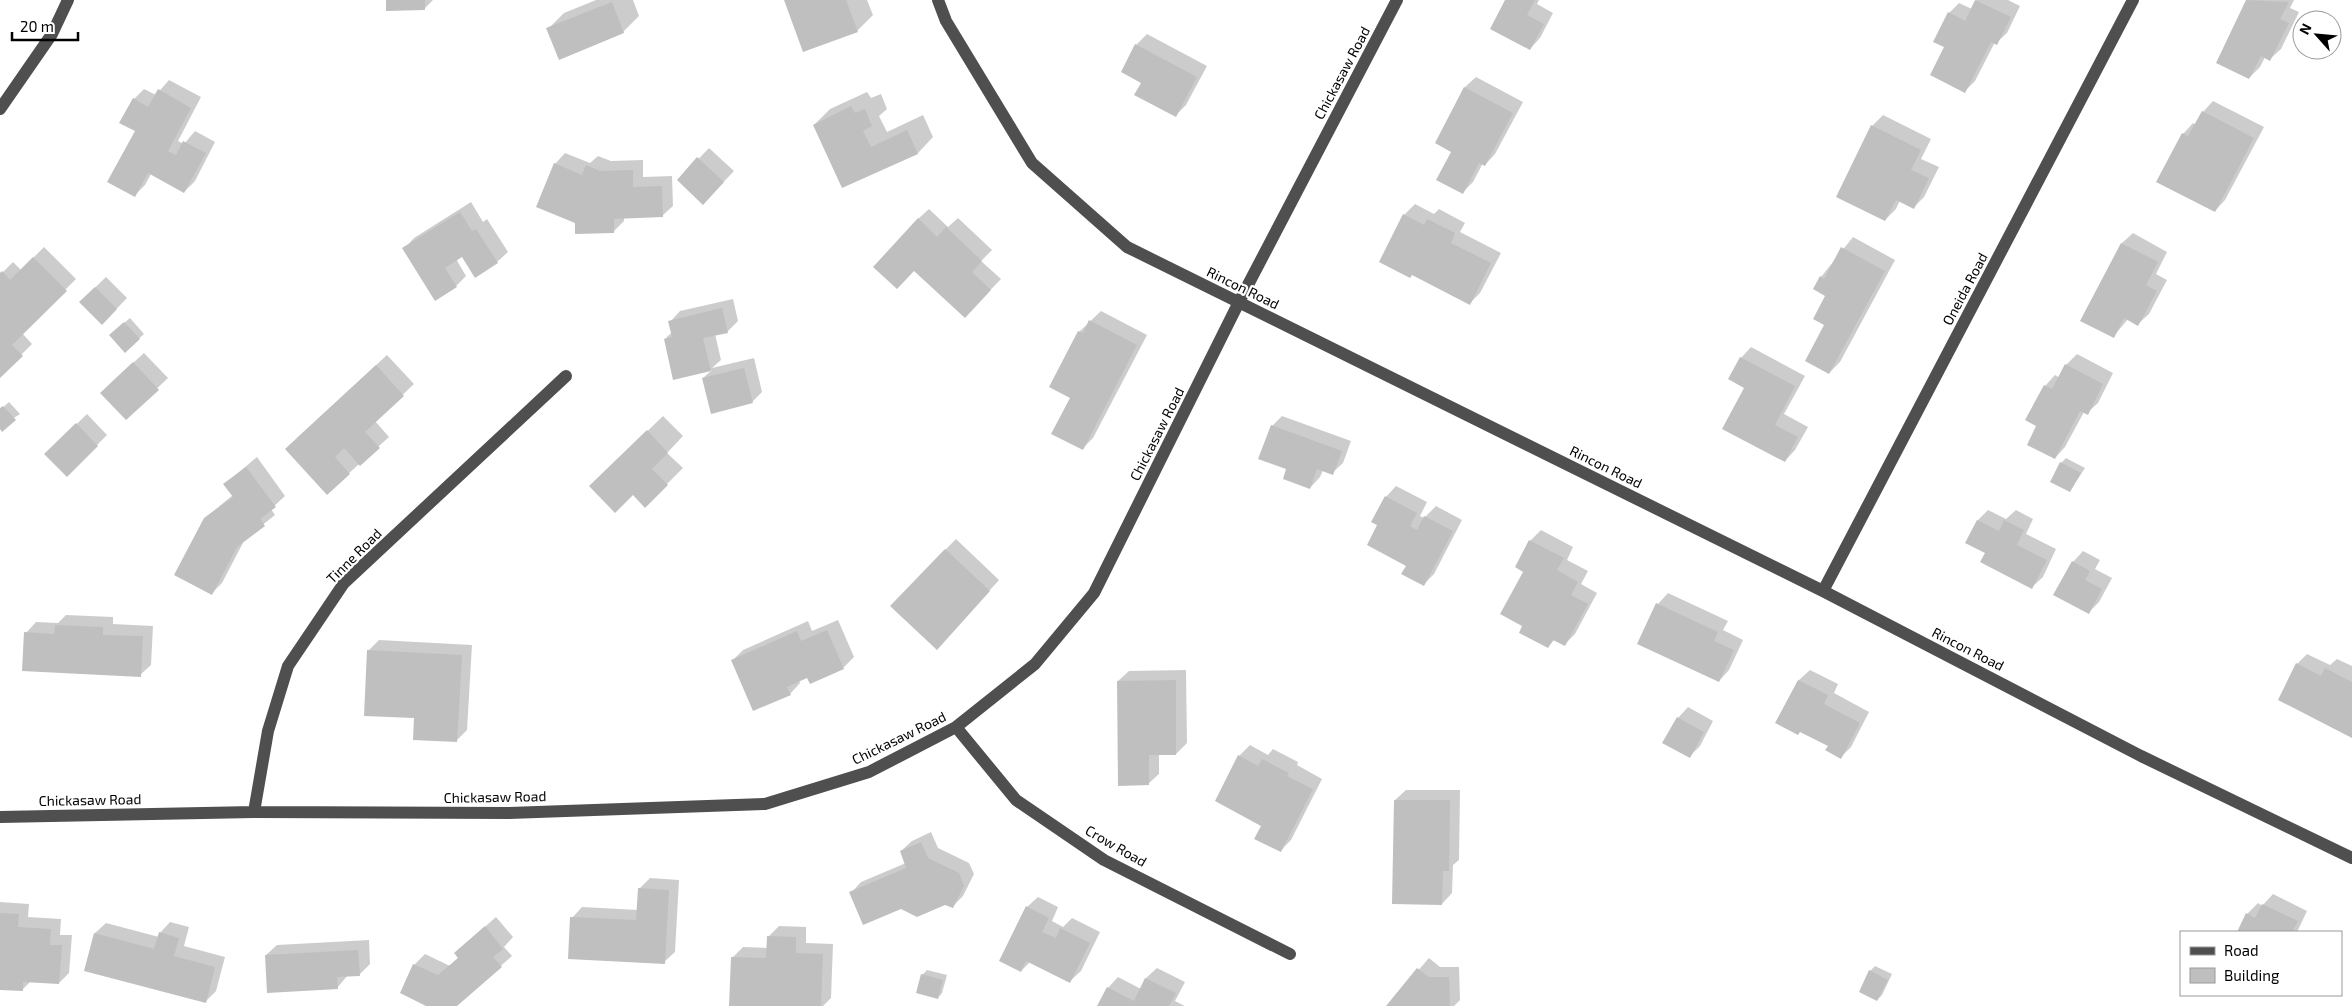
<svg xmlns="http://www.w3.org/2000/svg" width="2352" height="1006" font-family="'Exo 2',sans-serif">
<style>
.shadow{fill:#0003}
.building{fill:#bfbfbf}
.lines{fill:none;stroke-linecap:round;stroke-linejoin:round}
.minor{stroke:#4f4f4f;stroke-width:12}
.labels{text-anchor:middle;stroke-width:4.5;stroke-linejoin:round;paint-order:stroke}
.street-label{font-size:14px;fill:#000;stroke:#fff}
</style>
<rect width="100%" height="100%" fill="#fff"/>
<path class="shadow" d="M 387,0 L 433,0 L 424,9 Z
M 596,0 L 633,0 L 639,16 L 623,32 L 548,29 L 564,13 Z
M 786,0 L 867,0 L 873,15 L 857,31 Z
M 1507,0 L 1539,0 L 1537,4 L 1553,13 L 1540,38 L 1530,49 Z
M 1976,0 L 2008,0 L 2020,6 L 2007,33 L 1996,43 L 1995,42 L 1975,81 L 1965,91 L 1946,47 L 1949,13 L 1959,3 L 1972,9 Z
M 2248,0 L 2294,0 L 2290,8 L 2299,12 L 2281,49 L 2270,59 L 2265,57 L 2260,67 L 2249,78 L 2217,62 Z
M 1147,34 L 1207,66 L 1186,105 L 1176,115 L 1142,82 L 1136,45 Z
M 1476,77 L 1523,102 L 1495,154 L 1485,165 L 1483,163 L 1473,182 L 1462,193 L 1452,151 L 1436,143 L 1465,87 Z
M 169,80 L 201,97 L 178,141 L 184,144 L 195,131 L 215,142 L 195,181 L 184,192 L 151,174 L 145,185 L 135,195 L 137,131 L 134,99 L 144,89 L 156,95 Z
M 867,92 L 871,98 L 881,94 L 887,109 L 879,116 L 887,132 L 923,115 L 933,137 L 918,153 L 842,186 L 814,125 L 830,109 Z
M 2213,101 L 2264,127 L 2225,200 L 2215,211 L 2183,134 L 2193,123 L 2196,125 L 2203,112 Z
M 1883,115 L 1931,139 L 1921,159 L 1939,167 L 1924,197 L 1914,207 L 1900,200 L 1896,209 L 1885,220 L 1838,196 L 1872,126 Z
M 709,148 L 734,171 L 714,192 L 678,180 Z
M 565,153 L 590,163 L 598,156 L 611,161 L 643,160 L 643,177 L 672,176 L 673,206 L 662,216 L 624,217 L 624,221 L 614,231 L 555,164 Z
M 471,202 L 483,222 L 487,219 L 508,252 L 497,262 L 462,256 L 456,259 L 466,276 L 456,286 L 404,249 L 414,238 Z
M 1415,204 L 1434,214 L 1439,209 L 1465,223 L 1460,232 L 1501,253 L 1480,293 L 1470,303 L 1404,215 Z
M 929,209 L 948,227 L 958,218 L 992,250 L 981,261 L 1001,279 L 975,306 L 918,219 Z
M 2133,233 L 2167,252 L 2156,274 L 2167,280 L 2149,314 L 2138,324 L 2128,319 L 2113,337 L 2082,320 L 2122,243 Z
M 1853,237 L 1895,260 L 1840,362 L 1829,373 L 1826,325 L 1827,295 L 1821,277 Z
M 44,247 L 76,279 L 22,333 L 32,344 L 0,376 L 0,275 L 13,262 L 21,270 Z
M 106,277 L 127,298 L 102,324 L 80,302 Z
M 733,299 L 738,321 L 727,332 L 715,334 L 721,360 L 712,368 L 754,358 L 762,392 L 752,402 L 703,378 L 712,370 L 674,378 L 665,339 L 672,332 L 670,322 L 680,311 Z
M 1101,311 L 1147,335 L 1093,438 L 1082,449 L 1071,398 L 1079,332 Z
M 130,318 L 144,334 L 126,351 L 116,330 Z
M 1751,347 L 1805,376 L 1784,414 L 1808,427 L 1795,450 L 1785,461 L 1746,387 L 1741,358 Z
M 144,353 L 168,378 L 126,418 L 112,382 Z
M 2077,354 L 2113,373 L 2098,403 L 2087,413 L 2084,412 L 2065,447 L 2055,458 L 2038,426 L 2045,386 L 2055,375 L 2060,378 L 2066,365 Z
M 387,355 L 414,384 L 375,421 L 389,437 L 327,493 L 297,438 Z
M 9,402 L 20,414 L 0,427 L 0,410 Z
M 87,414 L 107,435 L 67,475 L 46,454 Z
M 663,416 L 683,436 L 667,453 L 683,468 L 645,506 L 607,470 Z
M 1282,416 L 1351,441 L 1343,463 L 1332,473 L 1323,470 L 1320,477 L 1310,488 L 1288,468 L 1272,426 Z
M 257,457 L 285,496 L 271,509 L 275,515 L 245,539 L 222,583 L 212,593 L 205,518 L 233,495 L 225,484 Z
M 2066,458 L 2085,468 L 2070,491 L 2061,463 Z
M 1396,486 L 1427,502 L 1420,516 L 1424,518 L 1436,506 L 1462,520 L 1434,574 L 1424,584 L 1379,525 L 1386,497 Z
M 1988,510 L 2006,519 L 2016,510 L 2033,519 L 2026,534 L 2056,549 L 2043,577 L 2032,587 L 1987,553 L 1967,543 L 1978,520 Z
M 1541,530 L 1573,547 L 1567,560 L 1588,571 L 1581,584 L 1597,593 L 1575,634 L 1565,644 L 1555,639 L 1548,647 L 1524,626 L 1524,571 L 1516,567 L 1530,541 Z
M 956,539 L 999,580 L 937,649 L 945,550 Z
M 2083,551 L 2100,560 L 2095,569 L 2112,578 L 2099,602 L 2089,612 L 2073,562 Z
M 1668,593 L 1728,621 L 1723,630 L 1743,640 L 1729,670 L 1719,681 L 1639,643 L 1658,604 Z
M 66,615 L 113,617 L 113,624 L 153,626 L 151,665 L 140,675 L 26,633 L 36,622 L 58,623 Z
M 838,620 L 854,657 L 843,668 L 799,680 L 800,683 L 790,694 L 733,660 L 743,650 L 808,621 L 812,631 Z
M 379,640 L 472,645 L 467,730 L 457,740 L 368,651 Z
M 2307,654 L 2330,665 L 2337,659 L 2352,666 L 2352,736 L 2297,664 Z
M 1186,670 L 1187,743 L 1176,754 L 1159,754 L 1159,774 L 1148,784 L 1118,681 L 1129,671 Z
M 1810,670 L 1838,684 L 1834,693 L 1869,712 L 1851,747 L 1841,757 L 1829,746 L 1801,731 L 1777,723 L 1799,680 Z
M 1688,707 L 1713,721 L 1700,746 L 1690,756 L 1678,718 Z
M 1250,745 L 1268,755 L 1273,749 L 1298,762 L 1297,765 L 1322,779 L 1291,840 L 1280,851 L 1263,825 L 1239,756 Z
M 1406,790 L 1460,790 L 1459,860 L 1453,865 L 1452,893 L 1442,904 L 1395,800 Z
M 931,832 L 938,848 L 969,863 L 974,874 L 963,896 L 952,907 L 945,903 L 901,907 L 851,893 L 861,882 L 906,863 L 901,851 L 912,841 Z
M 650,878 L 679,880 L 675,952 L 664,962 L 572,918 L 582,907 L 638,910 L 639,889 Z
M 2273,894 L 2307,911 L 2297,932 L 2238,932 L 2247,914 L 2258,903 L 2262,906 Z
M 1038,897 L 1058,907 L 1052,921 L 1063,927 L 1072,918 L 1100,932 L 1081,971 L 1070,981 L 1030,962 L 1021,971 L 1027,907 Z
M 0,902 L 29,904 L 28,917 L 61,919 L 60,935 L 72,935 L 69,973 L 59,983 L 31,981 L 22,990 L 0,989 Z
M 496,917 L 513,937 L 504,947 L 512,956 L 455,1006 L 428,1006 L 414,965 L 425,954 L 450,966 L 459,957 L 455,953 Z
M 170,922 L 189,927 L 184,946 L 225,957 L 216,991 L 205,1002 L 85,970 L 95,933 L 106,923 L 159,937 L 160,933 Z
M 779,926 L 806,927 L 806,943 L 833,944 L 831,998 L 823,1006 L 731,1006 L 732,958 L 743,947 L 768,948 L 768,937 Z
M 369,940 L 370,964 L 359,975 L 348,975 L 337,988 L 266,955 L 277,945 Z
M 1429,958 L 1440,967 L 1459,967 L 1460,1000 L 1454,1006 L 1387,1006 Z
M 1875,966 L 1892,974 L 1882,995 L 1877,1000 L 1870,971 Z
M 1157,968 L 1185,982 L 1175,1001 L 1185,1006 L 1099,1006 L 1108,988 L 1118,977 L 1141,989 L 1146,978 Z
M 927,970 L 947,975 L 942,993 L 938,998 L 922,975 Z"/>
<path class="building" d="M 386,0 L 425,0 L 425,10 L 386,11 Z
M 784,0 L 846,0 L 858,32 L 803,52 Z
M 1505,0 L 1535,0 L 1527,15 L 1544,24 L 1530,50 L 1490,29 Z
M 1975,0 L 2011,17 L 1997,45 L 1991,42 L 1965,93 L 1930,75 L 1944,47 L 1933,42 L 1948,12 L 1965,21 Z
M 2246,0 L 2289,2 L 2280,19 L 2289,23 L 2270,61 L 2261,56 L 2249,79 L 2216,63 Z
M 612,2 L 624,33 L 559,60 L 546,28 Z
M 1135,44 L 1197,77 L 1176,117 L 1134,95 L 1141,83 L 1121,72 Z
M 1464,87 L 1513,113 L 1485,166 L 1479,163 L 1463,194 L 1436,180 L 1451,152 L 1435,143 Z
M 158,89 L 191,108 L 168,151 L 176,155 L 183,141 L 206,153 L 184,193 L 148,173 L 135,197 L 107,182 L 135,131 L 119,123 L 133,98 L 148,107 Z
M 851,106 L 855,113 L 865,109 L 872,126 L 863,131 L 871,147 L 907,130 L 918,154 L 842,188 L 813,125 Z
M 2202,111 L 2254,138 L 2215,212 L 2156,182 L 2182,133 L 2188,136 Z
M 1871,125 L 1921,150 L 1911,170 L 1929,178 L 1914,209 L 1896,200 L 1885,221 L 1836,197 Z
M 697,157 L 724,182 L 703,205 L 677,180 Z
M 554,163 L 582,175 L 586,165 L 600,171 L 633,170 L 633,187 L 662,186 L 663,217 L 614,219 L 614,233 L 575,234 L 575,223 L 536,207 Z
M 460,212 L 472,231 L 476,229 L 498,263 L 475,278 L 462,257 L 445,268 L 457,287 L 435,301 L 402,248 Z
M 1403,214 L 1424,225 L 1427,219 L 1455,233 L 1451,243 L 1491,263 L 1470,305 L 1412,275 L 1410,278 L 1379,262 Z
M 918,218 L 937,237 L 946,227 L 982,261 L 972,272 L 991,290 L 965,318 L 914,271 L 897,289 L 873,267 Z
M 2121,243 L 2158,262 L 2146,285 L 2157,291 L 2138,326 L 2124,318 L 2114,338 L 2080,321 Z
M 1841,247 L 1885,271 L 1829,374 L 1805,361 L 1824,325 L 1813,319 L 1825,296 L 1813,289 L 1820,276 L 1824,279 Z
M 33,257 L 67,291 L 12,345 L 23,356 L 0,378 L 0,273 L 2,271 L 10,280 Z
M 95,287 L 117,309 L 102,325 L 79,302 Z
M 722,308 L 728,333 L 703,338 L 711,371 L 673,380 L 664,339 L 672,337 L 668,321 Z
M 1089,320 L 1137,345 L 1083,450 L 1051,434 L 1070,398 L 1049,387 L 1078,331 L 1083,333 Z
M 124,322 L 140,339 L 125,353 L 109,335 Z
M 1740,357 L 1795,386 L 1775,425 L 1798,437 L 1785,462 L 1722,429 L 1744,388 L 1728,379 Z
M 133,362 L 159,390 L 126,420 L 100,393 Z
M 2065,364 L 2103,384 L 2088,415 L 2080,411 L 2055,459 L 2027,445 L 2036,426 L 2025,420 L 2044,385 L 2052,389 Z
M 376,365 L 404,396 L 365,432 L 380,448 L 360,466 L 344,448 L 335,457 L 350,474 L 327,495 L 285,449 Z
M 744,368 L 753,403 L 711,414 L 702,378 Z
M 3,406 L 16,420 L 2,432 L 0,429 L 0,408 Z
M 76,423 L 98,446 L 67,477 L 44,454 Z
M 1271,425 L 1342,451 L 1333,475 L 1317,469 L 1310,489 L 1283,479 L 1286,469 L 1258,459 Z
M 647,430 L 668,453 L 652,469 L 668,485 L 645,508 L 633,495 L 615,513 L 589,486 Z
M 2060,462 L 2081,473 L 2070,492 L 2050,482 Z
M 246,467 L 276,507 L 260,519 L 265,526 L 237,547 L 212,595 L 174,575 L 204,518 L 233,497 L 223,484 Z
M 1385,496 L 1417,513 L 1410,526 L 1417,530 L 1424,516 L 1453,531 L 1424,586 L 1401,574 L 1406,566 L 1367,545 L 1377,525 L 1371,522 Z
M 1977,520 L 1999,531 L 2004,520 L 2024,530 L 2017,545 L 2047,560 L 2032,589 L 1980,562 L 1985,553 L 1965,543 Z
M 1529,540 L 1564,558 L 1557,570 L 1578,582 L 1571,595 L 1588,604 L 1565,646 L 1553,640 L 1548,648 L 1519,633 L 1522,626 L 1500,614 L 1523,572 L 1515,567 Z
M 945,549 L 990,591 L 937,650 L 890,606 Z
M 2072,561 L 2090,571 L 2085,580 L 2102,589 L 2089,614 L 2053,595 Z
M 1656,603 L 1718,632 L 1714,641 L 1734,650 L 1719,682 L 1637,644 Z
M 55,625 L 103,627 L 103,635 L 143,636 L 141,677 L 22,671 L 24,632 L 54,634 Z
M 827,630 L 844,669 L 810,684 L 807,678 L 787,687 L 791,695 L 753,711 L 731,660 L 797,631 L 801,641 Z
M 367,650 L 462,655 L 457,742 L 413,740 L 414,718 L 364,716 Z
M 2296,663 L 2321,676 L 2325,668 L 2352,682 L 2352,738 L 2278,700 Z
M 1176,680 L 1176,755 L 1149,755 L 1149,785 L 1118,786 L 1117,681 Z
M 1798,680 L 1828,695 L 1824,704 L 1860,723 L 1841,759 L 1825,750 L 1828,746 L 1800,732 L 1798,735 L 1775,723 Z
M 1677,717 L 1704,732 L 1690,758 L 1662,743 Z
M 1238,755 L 1258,766 L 1262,759 L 1289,773 L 1287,776 L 1313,789 L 1281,852 L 1254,839 L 1261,826 L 1215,801 Z
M 1394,800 L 1450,800 L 1449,871 L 1443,871 L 1442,905 L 1392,904 Z
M 921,842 L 928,858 L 959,873 L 964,886 L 953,908 L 945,905 L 917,917 L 901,909 L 863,925 L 849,892 L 906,868 L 900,851 Z
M 638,888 L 669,890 L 665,964 L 568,959 L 570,917 L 636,920 Z
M 2262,904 L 2298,921 L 2292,932 L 2237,932 L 2246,913 L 2255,918 Z
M 1026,906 L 1049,918 L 1042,932 L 1056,938 L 1060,928 L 1090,943 L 1070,983 L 1026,961 L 1021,972 L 999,961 Z
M 0,913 L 19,914 L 18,927 L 51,929 L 50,945 L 62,945 L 59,984 L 23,982 L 23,991 L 0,990 Z
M 485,926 L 503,949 L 493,957 L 502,967 L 457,1006 L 426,1006 L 400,993 L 413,964 L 438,975 L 458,958 L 454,953 Z
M 159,932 L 179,938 L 174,956 L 215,967 L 206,1003 L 84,971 L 94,933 L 154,949 Z
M 767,936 L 796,937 L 796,953 L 823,954 L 821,1006 L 729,1006 L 731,957 L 766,958 Z
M 358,950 L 360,976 L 337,977 L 338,989 L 267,993 L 265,955 Z
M 1417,968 L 1429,977 L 1449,977 L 1450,1006 L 1386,1006 Z
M 1869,970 L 1888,980 L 1877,1001 L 1859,992 Z
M 921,974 L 943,980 L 938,999 L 916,993 Z
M 1145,978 L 1176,993 L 1169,1006 L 1097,1006 L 1107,987 L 1134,1001 Z"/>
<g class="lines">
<path class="minor" d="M 938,0 L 946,21 L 1032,163 L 1127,247 L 1823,591 L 2141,756 L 2352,858
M 0,109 L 52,34 L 68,0
M 1823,591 L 2133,0
M 956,727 L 1016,800 L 1104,860 L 1290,954
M 254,812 L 268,731 L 288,666 L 344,583 L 566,376
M 0,817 L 254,812 L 509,813 L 765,804 L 869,772 L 956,727 L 1035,664 L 1094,593 L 1239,302 L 1397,0"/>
</g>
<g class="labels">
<g class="street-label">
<text transform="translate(1342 73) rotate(-62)" y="5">Chickasaw Road</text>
<text transform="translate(1243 288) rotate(26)" y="5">Rincon Road</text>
<text transform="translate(1965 289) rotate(-62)" y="5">Oneida Road</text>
<text transform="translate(1157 434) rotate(-63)" y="5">Chickasaw Road</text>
<text transform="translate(1606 467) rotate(26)" y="5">Rincon Road</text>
<text transform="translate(354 556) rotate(-45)" y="5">Tinne Road</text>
<text transform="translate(1968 649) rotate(27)" y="5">Rincon Road</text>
<text transform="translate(899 738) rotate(-26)" y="5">Chickasaw Road</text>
<text transform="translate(495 797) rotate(-1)" y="5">Chickasaw Road</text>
<text transform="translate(90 800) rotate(-1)" y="5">Chickasaw Road</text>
<text transform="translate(1116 846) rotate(30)" y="5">Crow Road</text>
</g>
</g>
<rect x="2180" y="931" width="162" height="65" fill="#ffffff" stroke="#999999"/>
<rect x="2190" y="947" width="25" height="8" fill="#4f4f4f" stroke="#999999"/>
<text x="2224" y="956" font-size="15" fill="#000000">Road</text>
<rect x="2190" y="968" width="25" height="15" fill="#bfbfbf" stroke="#999999"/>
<text x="2224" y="981" font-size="15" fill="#000000">Building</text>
<g transform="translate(2317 35) rotate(297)"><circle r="24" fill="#ffffff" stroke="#999999"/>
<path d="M0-4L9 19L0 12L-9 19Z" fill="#000000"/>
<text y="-8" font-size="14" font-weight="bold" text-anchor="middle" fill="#000000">N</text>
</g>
<path d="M12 32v8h66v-8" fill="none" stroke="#000000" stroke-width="2.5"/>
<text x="20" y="32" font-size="15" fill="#000000" stroke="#ffffff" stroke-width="4" paint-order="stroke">20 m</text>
</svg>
